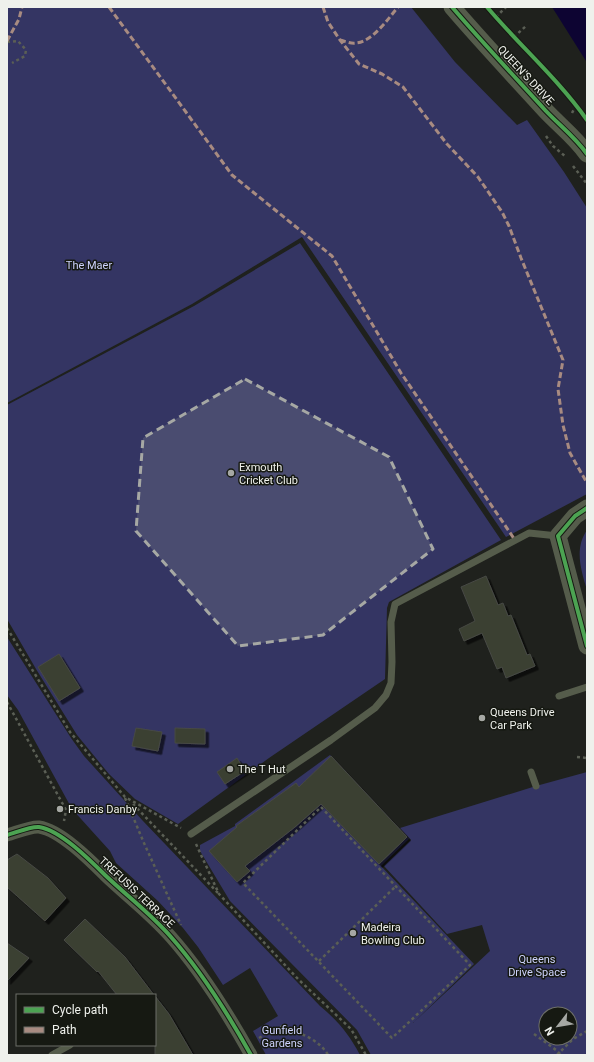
<svg xmlns="http://www.w3.org/2000/svg" width="594" height="1062" font-family="Roboto,sans-serif">
<style>
.green{fill:#343563;fill-rule:evenodd}
.water{fill:#0d0432}
.building{fill:#3b4031;stroke:#474945;filter:url(#shadow)}
.lines{fill:none;stroke-linecap:round;stroke-linejoin:round}
.path{stroke:#5b5f55;stroke-width:2.5;stroke-dasharray:3 3;stroke-linecap:butt}
.service{stroke:#555c4b;stroke-width:7}
.minor{stroke:#555c4b;stroke-width:13}
.tertiary{stroke:#555c4b;stroke-width:17}
.quiet{stroke:#a88b81;stroke-width:3;stroke-dasharray:6 3;stroke-linecap:butt}
.cycleway-casing{stroke:#161912;stroke-width:6}
.cycleway{stroke:#4ca352;stroke-width:4}
.marked{fill:#a6a8a4;fill-opacity:0.2;stroke:#a6a8a4;stroke-width:3;stroke-dasharray:8 5;stroke-linejoin:round}
.poi-dot{fill:#a6a8a4;stroke:#161912;stroke-width:1.5}
.labels{text-anchor:middle;stroke-width:3;stroke-linejoin:round;paint-order:stroke}
.street-label{font-size:11px;fill:#eff1ec;stroke:#161912}
.park-label{font-size:11px;fill:#cdd2fc;stroke:#161912}
.poi-label{font-size:11px;fill:#eff1ec;stroke:#161912;text-anchor:start}
</style>
<defs>
<filter id="shadow"><feDropShadow dx="3.5" dy="3.5" stdDeviation="0" flood-color="#0009"/></filter>
</defs>
<rect width="100%" height="100%" fill="#1f211d"/>
<path class="green" d="M 7,7 L 411,7 L 455,62 L 517,125 L 527,120 L 564,172 L 587,208 L 587,494 L 506,537 L 302,237 L 192,304 L 7,403 Z
M 300,243 L 501,540 L 389,602 L 387,608 L 385,679 L 269,758 L 178,824 L 135,799 L 109,774 L 77,735 L 36,669 L 7,619 L 7,405 L 194,306 Z
M 587,530 L 587,590 C 581,570 574,549 587,530 Z
M 7,637 L 71,738 L 84,756 L 143,821 L 320,1006 C 338,1021 349,1034 360,1055 L 266,1055 L 253,1031 L 278,1016 L 250,968 L 223,985 L 198,947 L 183,928 L 158,901 L 116,863 L 110,851 L 72,809 L 18,710 L 7,695 Z
M 330,755 L 409,839 L 381,866 L 474,964 L 413,1023 L 490,951 L 482,925 L 447,934 L 384,866 L 411,840 L 400,828 L 536,786 L 587,772 L 587,1055 L 371,1055 L 357,1030 L 230,901 L 200,851 L 200,845 L 235,826 L 235,824 ZM 546,1014 L 570,1014 L 570,1038 L 546,1038 Z"/>
<path class="water" d="M 552,7 L 587,7 L 587,62 L 586,61 Z"/>
<path class="building" d="M 486,576 L 498,605 L 503,603 L 508,616 L 511,615 L 527,655 L 530,654 L 535,666 L 506,678 L 502,667 L 497,669 L 482,633 L 464,641 L 459,629 L 475,621 L 461,587 Z
M 59,654 L 80,688 L 59,701 L 38,667 Z
M 136,728 L 162,732 L 158,751 L 132,746 Z
M 175,728 L 205,729 L 205,744 L 175,743 Z
M 331,756 L 407,837 L 379,864 L 321,804 L 295,827 L 245,866 L 250,871 L 237,882 L 209,851 L 237,827 L 236,826 L 296,783 L 299,787 Z
M 237,758 L 245,771 L 225,784 L 217,772 Z
M 17,854 L 48,878 L 66,898 L 45,921 L 7,887 L 7,860 Z
M 85,919 L 125,957 L 154,995 L 117,995 L 98,971 L 97,972 L 64,940 Z
M 7,943 L 29,958 L 7,981 Z
M 155,996 L 169,1014 L 193,1055 L 155,1055 Z"/>
<g class="lines">
<path class="path" d="M 496,17 L 506,7
M 514,37 L 526,26
M 7,42 L 18,41 L 26,50 L 25,56 L 12,63
M 572,113 L 576,105
M 546,136 L 553,146 L 566,157
M 573,166 L 587,184
M 7,628 L 70,732 L 125,797 L 181,828
M 7,702 L 66,810 L 64,821
M 577,757 L 587,758
M 125,798 L 144,843 L 181,925
M 133,804 L 218,893
M 321,807 L 470,965 L 392,1038 L 243,883 Z
M 196,844 L 219,894 L 298,979 L 351,1029 L 366,1055
M 319,961 L 396,886
M 534,1034 L 556,1050 L 561,1055
M 259,1038 L 273,1030 L 283,1026 C 299,1033 319,1039 328,1055
M 557,1055 L 573,1039 L 587,1031"/>
<path class="service" d="M 559,696 L 587,687
M 531,772 L 536,786
M 191,834 L 331,740 L 375,708 L 386,695 L 391,683 L 392,662 L 391,622 L 395,604 L 529,533 L 558,536
M 52,1055 L 70,1045"/>
<path class="minor" d="M 7,835 C 15,833 31,826 39,827 C 60,830 90,860 105,875 C 127,896 151,914 171,937 C 202,972 228,1014 251,1055"/>
<path class="tertiary" d="M 452,7 C 482,42 514,76 545,110 C 559,125 575,137 587,154
M 587,508 L 575,516 L 558,536 L 587,646"/>
<path class="quiet" d="M 109,7 L 232,175 L 332,256 L 401,373 L 515,540
M 323,7 L 328,22 L 340,40 L 359,64 L 382,74 L 403,87 L 447,144 L 478,177 L 502,212 L 509,226 L 521,258 L 563,360 L 558,389 L 563,425 L 570,453 L 587,483
M 340,40 C 345,41 351,44 356,43 C 372,42 388,19 398,7
M 7,41 L 19,19 L 22,7"/>
<defs>
<path id="cycleway" d="M 452,7 C 482,42 514,76 545,110 C 559,125 575,137 587,154
M 487,7 C 520,46 558,79 587,120
M 587,508 L 575,516 L 558,536 L 587,646
M 7,835 C 15,833 31,826 39,827 C 60,830 90,860 105,875 C 127,896 151,914 171,937 C 202,972 228,1014 251,1055"/>
</defs>
<use href="#cycleway" class="cycleway-casing"/>
<use href="#cycleway" class="cycleway"/>
</g>
<path class="marked" d="M 245,379 L 389,457 L 433,549 L 323,635 L 238,646 L 136,531 L 143,438 Z"/>
<g class="poi-dot">
<circle cx="231" cy="473" r="4"/>
<circle cx="482" cy="718" r="4"/>
<circle cx="230" cy="769" r="4"/>
<circle cx="60" cy="809" r="4"/>
<circle cx="353" cy="933" r="4"/>
</g>
<g class="labels">
<g class="street-label">
<text transform="translate(526 75) rotate(47)" y="4">QUEEN'S DRIVE</text>
<text transform="translate(137 892) rotate(43)" y="4">TREFUSIS TERRACE</text>
</g>
<g class="park-label">
<text x="89" y="269">The Maer</text>
<text x="537" y="963">Queens<tspan x="537" dy="13">Drive Space</tspan></text>
<text x="282" y="1034">Gunfield<tspan x="282" dy="13">Gardens</tspan></text>
</g>
<g class="poi-label">
<text x="239" y="471">Exmouth<tspan x="239" dy="13">Cricket Club</tspan></text>
<text x="490" y="716">Queens Drive<tspan x="490" dy="13">Car Park</tspan></text>
<text x="238" y="773">The T Hut</text>
<text x="68" y="813">Francis Danby</text>
<text x="361" y="931">Madeira<tspan x="361" dy="13">Bowling Club</tspan></text>
</g>
</g>
<rect width="594" height="1062" fill="none" stroke="#eff1ec" stroke-width="16"/>
<rect x="16" y="994" width="140" height="52" fill="#161912" stroke="#6d6f69"/>
<rect x="24" y="1007" width="20" height="6" fill="#4ca352" stroke="#6d6f69"/>
<text x="52" y="1014" font-size="12" fill="#eff1ec">Cycle path</text>
<rect x="24" y="1027" width="20" height="6" fill="#a88b81" stroke="#6d6f69"/>
<text x="52" y="1034" font-size="12" fill="#eff1ec">Path</text>
<g transform="translate(558 1026) rotate(239)"><circle r="19" fill="#161912" stroke="#6d6f69"/>
<path d="M0-3L7 15L0 10L-7 15Z" fill="#a6a8a4"/>
<text y="-6" font-size="11" font-weight="bold" text-anchor="middle" fill="#eff1ec">N</text>
</g>
</svg>
